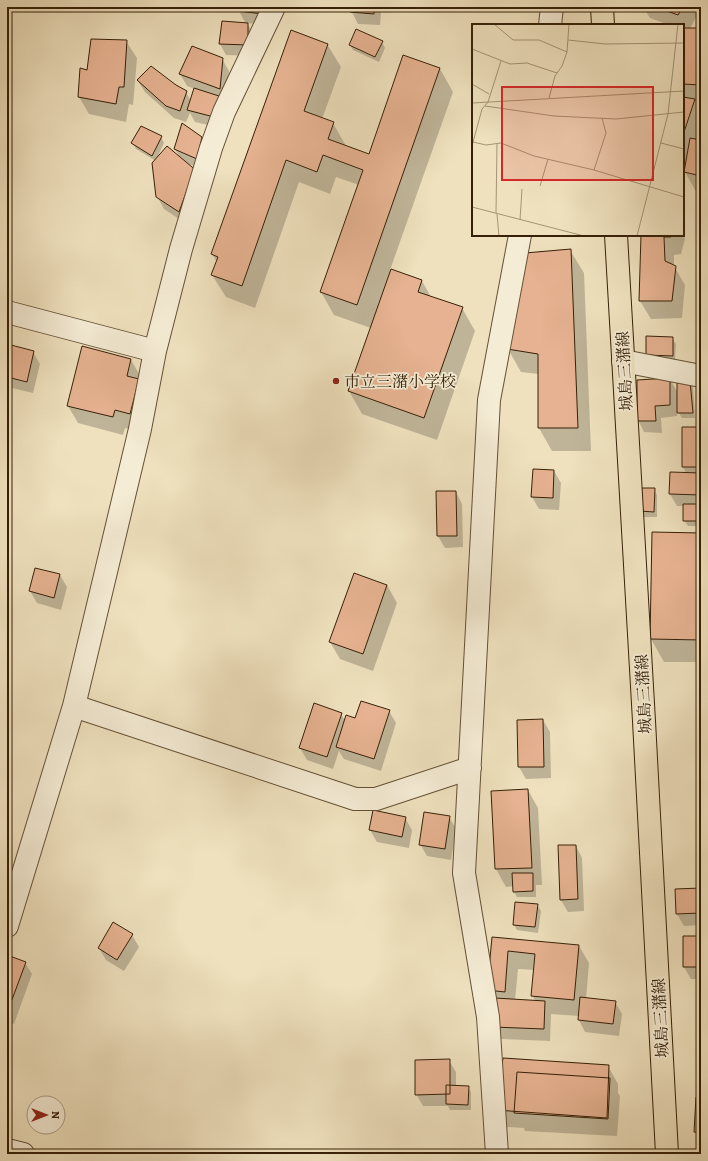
<svg xmlns="http://www.w3.org/2000/svg" width="708" height="1161" font-family="Alegreya,'Noto Serif JP',serif">
<style>
.shadow{fill:#0003;fill-rule:evenodd}
.building{fill:#e6b291;stroke:#362007}
.lines{fill:none;stroke-linecap:round;stroke-linejoin:round}
.minor-casing{stroke:#645035;stroke-width:24}
.major-casing{stroke:#362007;stroke-width:24}
.minor{stroke:#f5ecd5;stroke-width:22}
.major{stroke:#efe1be;stroke-width:22}
.poi-dot{fill:#8f2418;stroke:#f5ecd5;stroke-width:1.5}
.labels{text-anchor:middle;stroke-width:3.5;stroke-linejoin:round;paint-order:stroke}
.street-label{font-size:16px;fill:#362007;stroke:#f5ecd5}
.poi-label{font-size:16px;fill:#362007;stroke:#f5ecd5;text-anchor:start}
.inset-road{fill:none;stroke:#a59475;stroke-width:1}
.view{fill:#d62828;fill-opacity:0.15;stroke:#d62828;stroke-width:2}
.inset-edge{fill:none;stroke:#362007;stroke-width:2}
</style>
<rect width="100%" height="100%" fill="#efe1be"/>
<filter id="stains"><feTurbulence type="fractalNoise" baseFrequency=".005" numOctaves="4"/><feColorMatrix values="0 0 0 0 .2 0 0 0 0 .09 0 0 0 0 .02 0 0 0 .5 -.17"/></filter>
<radialGradient id="worn" r=".72"><stop offset=".6" stop-color="#630" stop-opacity="0"/><stop offset="1" stop-color="#630" stop-opacity=".3"/></radialGradient>
<path class="shadow" d="M 43,7 L 69,7 L 68,12 Z
M 240,7 L 281,7 L 270,25 L 247,23 L 254,36 L 254,56 L 226,55 L 220,44 L 246,24 L 239,11 Z
M 339,7 L 377,7 L 381,13 L 380,25 L 358,24 L 351,10 L 340,9 Z
M 643,7 L 701,7 L 690,29 L 698,29 L 701,34 L 701,102 L 696,102 L 701,111 L 701,128 L 697,140 L 701,141 L 701,191 L 695,190 L 685,172 L 686,168 L 683,167 L 683,25 L 669,25 L 650,18 Z
M 126,41 L 137,58 L 133,105 L 129,104 L 126,122 L 89,114 L 79,97 L 88,71 Z
M 382,42 L 385,48 L 379,62 L 353,50 L 350,45 Z
M 327,44 L 341,67 L 322,119 L 333,123 L 346,146 L 369,155 L 440,69 L 453,92 L 390,270 L 422,281 L 431,297 L 462,308 L 475,331 L 437,440 L 362,414 L 349,391 L 371,328 L 334,315 L 321,292 L 359,185 L 336,177 L 330,194 L 299,182 L 255,308 L 226,297 L 212,275 L 217,262 L 212,254 Z
M 222,59 L 229,71 L 226,100 L 221,128 L 195,122 L 190,113 L 186,122 L 174,118 L 145,92 L 138,81 L 175,86 L 186,92 L 191,101 L 195,89 L 187,86 L 180,74 Z
M 161,137 L 164,143 L 156,160 L 180,158 L 175,149 L 201,137 L 208,150 L 204,170 L 186,163 L 197,173 L 185,223 L 164,209 L 157,196 L 156,161 L 136,149 L 133,143 Z
M 642,235 L 683,235 L 685,239 L 681,254 L 674,255 L 674,266 L 685,285 L 682,318 L 651,319 L 640,301 Z
M 570,250 L 584,273 L 591,451 L 552,451 L 539,428 L 539,374 L 521,372 L 508,349 Z
M 672,338 L 676,344 L 675,361 L 647,355 Z
M 33,352 L 40,364 L 33,393 L 12,388 L 7,380 L 7,367 Z
M 131,360 L 141,377 L 140,431 L 125,428 L 123,435 L 78,423 L 68,406 Z
M 670,379 L 678,393 L 690,382 L 693,388 L 695,418 L 682,418 L 677,410 L 677,416 L 661,418 L 662,433 L 644,432 L 638,420 Z
M 683,428 L 701,428 L 701,526 L 688,526 L 684,520 L 684,506 L 677,506 L 670,494 L 671,473 L 686,473 L 683,467 Z
M 554,471 L 561,483 L 559,510 L 539,509 L 532,497 Z
M 654,489 L 657,495 L 657,517 L 644,517 L 641,511 Z
M 456,492 L 462,504 L 463,547 L 445,548 L 438,536 Z
M 653,533 L 701,534 L 701,662 L 664,662 L 651,639 Z
M 36,569 L 60,575 L 67,587 L 61,610 L 37,603 L 30,591 Z
M 387,585 L 397,603 L 373,671 L 340,659 L 330,642 Z
M 389,711 L 396,723 L 381,771 L 344,759 L 339,751 L 333,769 L 307,760 L 300,748 L 341,714 L 345,721 Z
M 543,720 L 550,732 L 551,778 L 526,779 L 519,767 Z
M 528,790 L 538,808 L 542,885 L 536,885 L 536,897 L 517,897 L 514,892 L 514,886 L 506,887 L 496,869 L 492,792 Z
M 449,817 L 456,829 L 451,860 L 427,856 L 420,844 Z
M 405,818 L 412,830 L 409,848 L 377,842 L 370,830 Z
M 576,846 L 582,858 L 584,911 L 568,912 L 561,900 Z
M 701,889 L 701,925 L 684,926 L 677,914 L 676,890 Z
M 537,905 L 541,911 L 538,933 L 517,930 L 514,925 Z
M 132,935 L 139,947 L 124,971 L 106,960 L 99,948 Z
M 684,937 L 701,937 L 701,979 L 691,979 L 684,967 Z
M 493,938 L 579,946 L 589,963 L 586,999 L 615,1002 L 622,1014 L 619,1036 L 585,1032 L 579,1020 L 579,1016 L 551,1014 L 550,1041 L 501,1039 L 494,1027 L 488,990 ZM 518,969 L 535,970 L 532,996 L 536,1001 L 515,1000 Z
M 7,956 L 25,963 L 32,974 L 14,1024 L 7,1022 Z
M 449,1061 L 456,1072 L 456,1086 L 468,1087 L 471,1092 L 471,1110 L 450,1110 L 448,1106 L 423,1106 L 416,1094 Z
M 608,1066 L 618,1084 L 618,1093 L 620,1096 L 617,1136 L 525,1131 L 524,1128 L 507,1127 L 497,1110 Z
M 697,1098 L 701,1098 L 701,1142 L 695,1132 Z"/>
<path class="building" d="M 239,7 L 268,7 L 263,14 L 238,11 Z
M 350,7 L 374,7 L 374,14 L 350,12 Z
M 656,7 L 683,7 L 678,15 Z
M 222,21 L 248,23 L 248,45 L 219,44 Z
M 683,28 L 699,28 L 701,85 L 683,84 Z
M 356,29 L 383,41 L 375,57 L 349,45 Z
M 291,30 L 328,44 L 304,111 L 334,122 L 328,139 L 369,154 L 403,55 L 440,68 L 357,305 L 320,292 L 363,170 L 323,155 L 317,172 L 286,160 L 242,286 L 211,275 L 218,257 L 211,254 Z
M 91,39 L 127,40 L 124,87 L 119,87 L 116,104 L 78,97 L 80,68 L 87,70 Z
M 192,46 L 223,58 L 220,89 L 179,74 Z
M 151,66 L 176,85 L 187,91 L 180,111 L 166,106 L 137,80 Z
M 194,88 L 219,96 L 214,117 L 187,110 Z
M 683,97 L 695,99 L 683,135 Z
M 182,123 L 202,137 L 197,159 L 174,149 Z
M 141,126 L 162,136 L 152,156 L 131,143 Z
M 690,138 L 701,140 L 701,176 L 684,172 Z
M 167,146 L 198,172 L 188,187 L 179,212 L 156,197 L 152,163 Z
M 641,235 L 671,235 L 671,237 L 664,237 L 665,261 L 676,266 L 672,301 L 639,301 Z
M 571,249 L 578,428 L 538,428 L 538,354 L 507,349 L 525,253 Z
M 391,269 L 422,280 L 418,292 L 463,307 L 424,418 L 348,391 Z
M 646,336 L 673,337 L 673,356 L 646,355 Z
M 11,345 L 34,351 L 27,382 L 7,377 L 7,363 Z
M 82,346 L 131,359 L 127,376 L 139,379 L 130,414 L 115,410 L 113,417 L 67,406 Z
M 670,378 L 670,405 L 655,406 L 656,421 L 637,421 L 637,380 Z
M 677,379 L 690,381 L 693,413 L 677,413 Z
M 682,427 L 701,427 L 701,467 L 682,467 Z
M 533,469 L 554,470 L 553,498 L 531,497 Z
M 670,472 L 701,473 L 701,495 L 669,494 Z
M 641,488 L 655,488 L 654,512 L 640,511 Z
M 436,491 L 456,491 L 457,536 L 437,536 Z
M 683,504 L 701,504 L 701,521 L 683,521 Z
M 652,532 L 701,533 L 701,640 L 650,639 Z
M 35,568 L 60,574 L 54,598 L 29,591 Z
M 354,573 L 387,585 L 363,654 L 329,642 Z
M 361,701 L 390,710 L 374,759 L 336,747 L 346,715 L 355,718 Z
M 314,703 L 342,713 L 327,757 L 299,748 Z
M 543,719 L 544,767 L 518,767 L 517,720 Z
M 528,789 L 532,868 L 495,869 L 491,791 Z
M 373,810 L 406,817 L 402,837 L 369,830 Z
M 424,812 L 450,816 L 445,849 L 419,845 Z
M 558,845 L 576,845 L 578,899 L 560,900 Z
M 512,873 L 533,873 L 533,891 L 513,892 Z
M 701,888 L 701,913 L 676,914 L 675,889 Z
M 515,902 L 538,904 L 535,927 L 513,925 Z
M 113,922 L 133,934 L 117,960 L 98,948 Z
M 683,936 L 701,936 L 701,967 L 683,967 Z
M 492,937 L 579,945 L 574,1000 L 531,996 L 535,954 L 508,951 L 505,992 L 487,990 Z
M 7,955 L 26,962 L 7,1013 Z
M 580,997 L 616,1001 L 613,1024 L 578,1020 Z
M 495,998 L 545,1001 L 544,1029 L 493,1027 Z
M 503,1058 L 609,1065 L 607,1118 L 496,1110 Z
M 450,1059 L 450,1094 L 415,1095 L 415,1060 Z
M 517,1072 L 610,1078 L 608,1119 L 514,1113 Z
M 446,1085 L 469,1086 L 468,1105 L 446,1104 Z
M 696,1097 L 701,1097 L 701,1133 L 694,1132 Z"/>
<g class="lines">
<defs>
<path id="minor" d="M 550,25 L 552,7
M 7,312 L 155,351
M 623,361 L 701,376
M 74,706 L 355,799 L 376,799 L 470,768
M 7,926 L 74,706 L 140,429 L 155,351 L 181,249 L 211,148 L 224,112 L 274,7
M 7,1150 L 23,1154
M 497,1154 L 488,1017 L 464,873 L 489,400 L 520,235"/>
<path id="major" d="M 602,7 L 603,25
M 616,235 L 644,721 L 667,1154"/>
</defs>
<use href="#minor" class="minor-casing"/>
<use href="#major" class="major-casing"/>
<use href="#minor" class="minor"/>
<use href="#major" class="major"/>
</g>
<circle class="poi-dot" cx="336" cy="381" r="4"/>
<g class="labels">
<g class="street-label">
<text transform="translate(624 371) rotate(-93)" y="6">城島三潴線</text>
<text transform="translate(643 694) rotate(-93)" y="6">城島三潴線</text>
<text transform="translate(660 1018) rotate(-93)" y="6">城島三潴線</text>
</g>
<g class="poi-label">
<text x="344" y="387">市立三潴小学校</text>
</g>
</g>
<g transform="translate(472 24)">
<rect width="212" height="212" fill="#efe1be"/>
<path class="inset-road" d="M 22,0 L 41,16 L 67,16 L 95,28M 96,16 L 133,20 L 212,19M 0,25 L 38,40 L 55,39 L 85,49M 0,60 L 17,70M 77,74 L 83,52 L 90,42 L 95,28 L 97,0M 0,79 L 212,67M 13,82 L 82,92 L 144,95 L 212,88M 1,118 L 14,121 L 29,119 L 62,132 L 122,146 L 212,173M 189,119 L 212,125M 0,122 L 10,85 L 16,78 L 29,37M 122,146 L 134,109 L 130,94M 68,162 L 76,135M 0,183 L 112,212M 24,189 L 25,119M 25,190 L 27,212M 48,196 L 50,165M 165,212 L 196,90 L 206,0"/>
<path class="view" d="M 30,63 L 181,63 L 181,156 L 30,156 Z"/>
<rect width="212" height="212" class="inset-edge"/>
</g>
<rect width="708" height="1161" fill="none" stroke="#efe1be" stroke-width="24"/>
<rect x="8" y="8" width="692" height="1145" fill="none" stroke="#362007" stroke-width="2"/>
<rect x="12" y="12" width="684" height="1137" fill="none" stroke="#362007"/>
<g transform="translate(46 1115) rotate(90)"><circle r="19" fill="#f5ecd5" stroke="#a99a83"/>
<path d="M0-3L7 15L0 10L-7 15Z" fill="#8f2418"/>
<text y="-6" font-size="11" font-weight="bold" text-anchor="middle" fill="#362007">N</text>
</g>
<rect width="100%" height="100%" filter="url(#stains)"/>
<rect width="100%" height="100%" fill="url(#worn)"/>
</svg>
